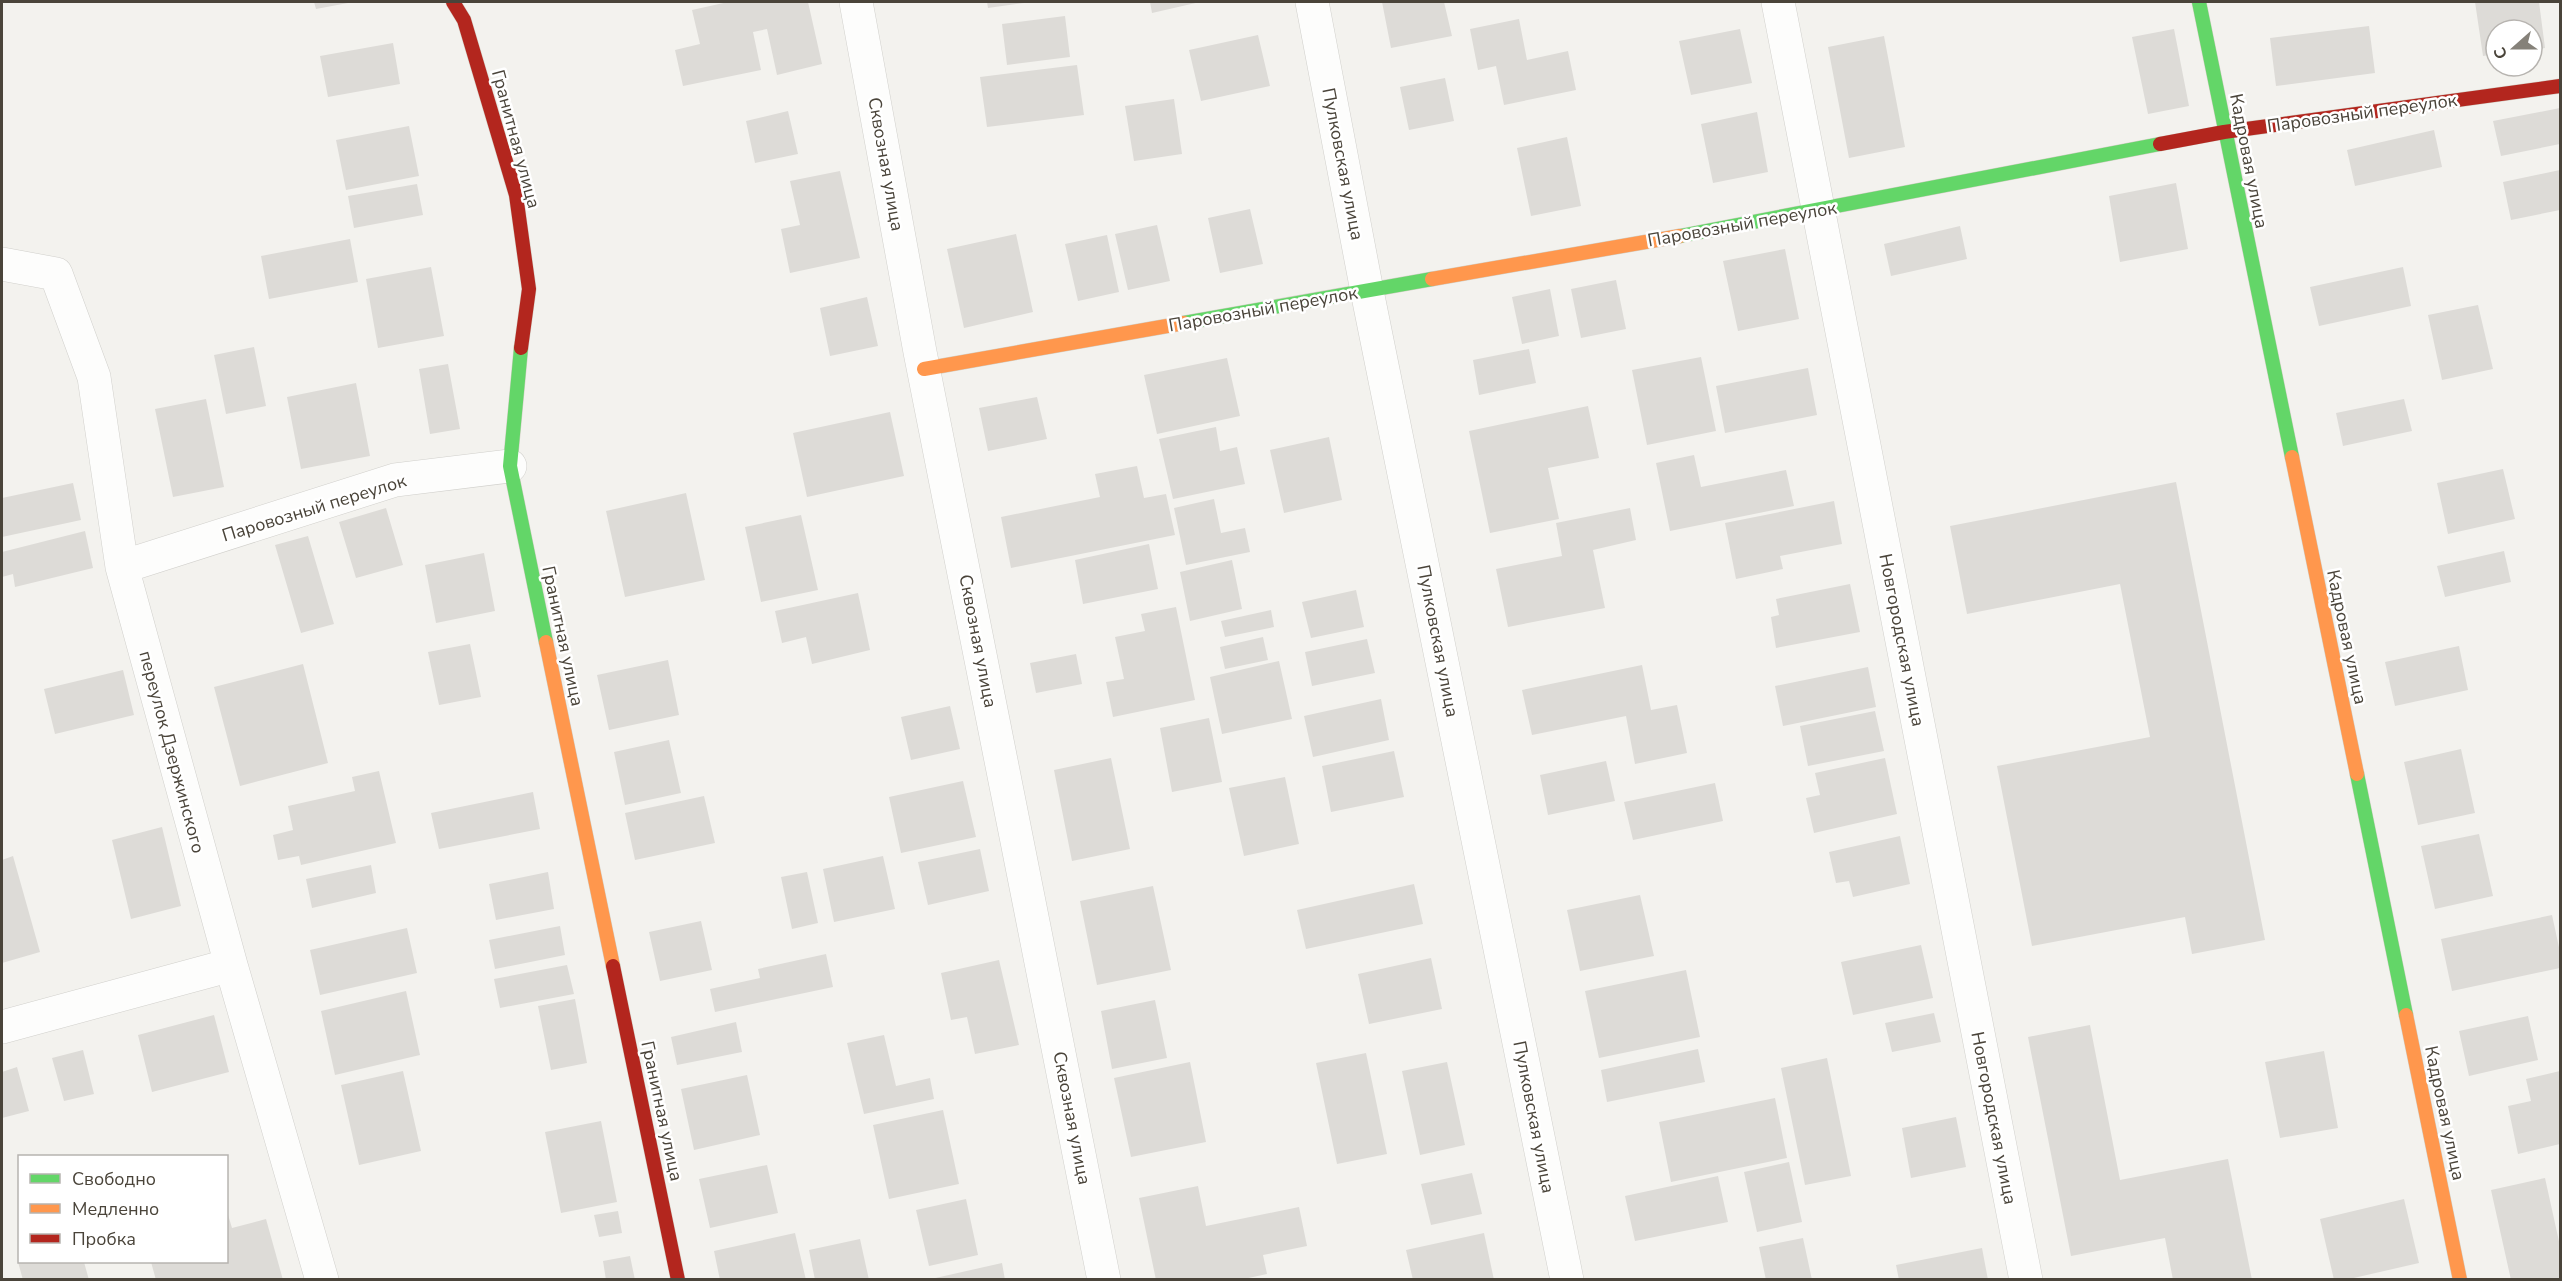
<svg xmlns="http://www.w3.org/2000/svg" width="2562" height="1281" font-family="'Nunito Sans',sans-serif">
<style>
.building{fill:#dddbd7}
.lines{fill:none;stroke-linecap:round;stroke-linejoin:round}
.street-casing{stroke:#d1d0cc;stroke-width:34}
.fast-casing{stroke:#d2cfc5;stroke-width:15}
.slow-casing{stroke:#d2cfc5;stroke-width:15}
.jam-casing{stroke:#d2cfc5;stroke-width:15}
.street{stroke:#fdfdfc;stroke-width:33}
.fast{stroke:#63d668;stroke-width:14}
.slow{stroke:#ff974d;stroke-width:14}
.jam{stroke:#b3261e;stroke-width:14}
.labels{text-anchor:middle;stroke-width:5;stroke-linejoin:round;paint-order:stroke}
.street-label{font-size:18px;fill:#4a443a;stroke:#fff}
</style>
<rect width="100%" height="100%" fill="#f3f2ee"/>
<path class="building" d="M 314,2 L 348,2 L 348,3 L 316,9 Z
M 728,2 L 808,2 L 822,64 L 777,75 L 767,29 L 753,32 L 761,70 L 683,86 L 675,50 L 700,44 L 692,10 Z
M 987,2 L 1024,2 L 1024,3 L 988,8 Z
M 1150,2 L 1200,2 L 1152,13 Z
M 1382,2 L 1444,2 L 1452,36 L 1391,48 Z
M 2475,2 L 2539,2 L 2545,48 L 2532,50 L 2532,30 L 2496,30 L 2496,54 L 2483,56 Z
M 1065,16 L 1070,57 L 1007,65 L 1002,24 Z
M 1519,19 L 1527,60 L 1568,51 L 1576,90 L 1504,105 L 1496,66 L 1478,70 L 1470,29 Z
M 2369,26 L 2375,73 L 2276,86 L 2270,38 Z
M 1740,29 L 1752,83 L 1691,95 L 1679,41 Z
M 2174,29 L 2189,106 L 2148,114 L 2132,37 Z
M 1258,35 L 1270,86 L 1201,101 L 1189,50 Z
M 1884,36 L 1905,147 L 1849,158 L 1828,47 Z
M 393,43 L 400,84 L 328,97 L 320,56 Z
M 1077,65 L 1084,115 L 987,127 L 980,77 Z
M 1445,78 L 1454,121 L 1409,130 L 1400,87 Z
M 1174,99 L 1182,154 L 1134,161 L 1125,106 Z
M 2560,108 L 2560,144 L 2501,156 L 2493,121 Z
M 788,111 L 798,154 L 755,163 L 746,121 Z
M 1757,112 L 1768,172 L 1713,183 L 1701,124 Z
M 409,126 L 419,176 L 346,190 L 336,140 Z
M 2434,130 L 2442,167 L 2355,186 L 2347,150 Z
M 1567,137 L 1581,206 L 1531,216 L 1517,148 Z
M 2560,170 L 2560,210 L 2511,220 L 2503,182 Z
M 840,171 L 860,258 L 790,273 L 781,229 L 800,225 L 790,181 Z
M 2176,183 L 2188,249 L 2120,262 L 2109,196 Z
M 417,184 L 423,215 L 354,228 L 348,196 Z
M 1250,209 L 1263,264 L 1220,273 L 1208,218 Z
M 1157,225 L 1170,281 L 1128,290 L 1115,234 Z
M 1960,226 L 1967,259 L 1891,276 L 1884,244 Z
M 1016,234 L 1033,312 L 964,328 L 947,249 Z
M 1107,235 L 1119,292 L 1078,301 L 1065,244 Z
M 350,239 L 358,282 L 269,299 L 261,256 Z
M 1785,249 L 1799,319 L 1738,331 L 1723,261 Z
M 431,267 L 444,336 L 378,348 L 366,279 Z
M 2403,267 L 2411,306 L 2319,326 L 2310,287 Z
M 1616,280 L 1626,329 L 1581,338 L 1571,289 Z
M 1550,289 L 1559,336 L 1522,344 L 1512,297 Z
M 867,297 L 878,346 L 830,356 L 820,308 Z
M 2478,305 L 2493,369 L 2442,380 L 2428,315 Z
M 254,347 L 266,406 L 226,414 L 214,355 Z
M 1529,349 L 1536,383 L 1479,395 L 1473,360 Z
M 1701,357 L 1716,431 L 1647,445 L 1632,370 Z
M 1227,358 L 1240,416 L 1157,434 L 1144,375 Z
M 448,364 L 460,429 L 430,434 L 419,369 Z
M 1808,368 L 1817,415 L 1725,433 L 1716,386 Z
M 356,383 L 370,456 L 301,469 L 287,397 Z
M 1037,397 L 1047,439 L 988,451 L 979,408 Z
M 206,399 L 224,487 L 173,497 L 155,409 Z
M 2404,399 L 2412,431 L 2343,446 L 2336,413 Z
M 1588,406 L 1599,458 L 1548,468 L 1559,519 L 1490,533 L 1469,431 Z
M 890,412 L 904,476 L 807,497 L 793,433 Z
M 1216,427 L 1220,451 L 1237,447 L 1245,484 L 1173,499 L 1159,439 Z
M 1329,437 L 1342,500 L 1284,513 L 1270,450 Z
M 1694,455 L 1701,487 L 1786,470 L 1794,506 L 1670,531 L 1656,463 Z
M 1137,466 L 1144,498 L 1166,494 L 1175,535 L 1011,568 L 1001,517 L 1100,497 L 1095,474 Z
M 2503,469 L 2515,519 L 2448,534 L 2437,483 Z
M 2176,482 L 2265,940 L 2192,954 L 2185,917 L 2032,946 L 1997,766 L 2150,737 L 2120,584 L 1967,614 L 1950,526 Z
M 73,483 L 81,520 L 2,537 L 2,498 Z
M 686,493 L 705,580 L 625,597 L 606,511 Z
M 1214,499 L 1221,533 L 1245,528 L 1250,552 L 1186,565 L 1174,508 Z
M 1834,501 L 1842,544 L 1780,556 L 1783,569 L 1736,579 L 1725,523 Z
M 386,508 L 403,565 L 356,578 L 339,522 Z
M 1630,508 L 1636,540 L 1593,550 L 1605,608 L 1508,627 L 1496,569 L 1562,556 L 1556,523 Z
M 801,515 L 818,590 L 761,602 L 745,527 Z
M 85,531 L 93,568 L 15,587 L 13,574 L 2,577 L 2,552 Z
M 308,536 L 334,624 L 301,633 L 275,545 Z
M 1149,544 L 1158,589 L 1083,604 L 1075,560 Z
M 2504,551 L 2511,582 L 2445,597 L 2437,566 Z
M 484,553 L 495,611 L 436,623 L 425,565 Z
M 1232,560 L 1242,609 L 1190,621 L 1180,572 Z
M 1850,584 L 1860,632 L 1776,648 L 1771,617 L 1779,615 L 1776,599 Z
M 1356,590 L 1364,627 L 1311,638 L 1302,602 Z
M 858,593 L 870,650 L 812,664 L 806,637 L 782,643 L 775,611 Z
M 1176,607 L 1195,700 L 1113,717 L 1106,682 L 1124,679 L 1115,637 L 1145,631 L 1141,614 Z
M 1271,610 L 1274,627 L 1225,637 L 1221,621 Z
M 1263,637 L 1268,660 L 1225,669 L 1220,647 Z
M 1367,639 L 1375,673 L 1312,686 L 1305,652 Z
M 470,644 L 481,697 L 439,705 L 428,652 Z
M 2459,646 L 2468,690 L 2395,706 L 2385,662 Z
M 1076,654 L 1082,684 L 1036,693 L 1030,663 Z
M 668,660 L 679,715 L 609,730 L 597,675 Z
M 1279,661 L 1292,719 L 1222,734 L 1210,677 Z
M 303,664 L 328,763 L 240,786 L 214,687 Z
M 1642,665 L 1651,710 L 1677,705 L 1687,753 L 1635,764 L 1626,716 L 1532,735 L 1522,690 Z
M 1868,667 L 1876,707 L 1783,726 L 1775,686 Z
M 123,670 L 134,715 L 55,734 L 44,689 Z
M 1381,699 L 1389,740 L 1313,757 L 1304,716 Z
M 950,706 L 960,749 L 911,760 L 901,717 Z
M 1875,711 L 1884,751 L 1808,766 L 1800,726 Z
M 1209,718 L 1222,782 L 1172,792 L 1160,728 Z
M 669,740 L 681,793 L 625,805 L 614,752 Z
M 2461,749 L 2475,813 L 2418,825 L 2404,762 Z
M 1394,751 L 1404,797 L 1331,812 L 1322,766 Z
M 1111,758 L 1130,849 L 1072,861 L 1054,770 Z
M 1885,758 L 1897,814 L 1814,833 L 1806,798 L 1820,795 L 1815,773 Z
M 1606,761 L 1615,801 L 1548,815 L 1540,775 Z
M 379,771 L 396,843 L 301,865 L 299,856 L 278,860 L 273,835 L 293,830 L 288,806 L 355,791 L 352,777 Z
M 1285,777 L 1299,844 L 1244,856 L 1229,788 Z
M 963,781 L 976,837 L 901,853 L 889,797 Z
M 1715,783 L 1723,821 L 1633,840 L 1624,802 Z
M 533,792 L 540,829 L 439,849 L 431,813 Z
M 704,796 L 715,843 L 635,860 L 625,813 Z
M 162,827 L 181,906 L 131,919 L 112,840 Z
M 2479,834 L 2493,896 L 2435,909 L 2421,846 Z
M 1900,836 L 1910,884 L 1853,897 L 1849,881 L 1836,883 L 1829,852 Z
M 980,849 L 989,891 L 928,905 L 918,862 Z
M 13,856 L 40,952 L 2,963 L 2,860 Z
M 883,856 L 895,909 L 834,922 L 823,869 Z
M 371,865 L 376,893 L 312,908 L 306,879 Z
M 548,872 L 554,909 L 496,920 L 489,884 Z
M 807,872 L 818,923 L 792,929 L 781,877 Z
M 1414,884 L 1423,924 L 1306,949 L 1297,910 Z
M 1153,886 L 1171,970 L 1097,985 L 1080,901 Z
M 1640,895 L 1654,956 L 1580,971 L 1567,910 Z
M 2552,915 L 2560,952 L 2560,968 L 2452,991 L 2441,939 Z
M 701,921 L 712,970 L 660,981 L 649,932 Z
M 560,926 L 565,955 L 495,969 L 489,940 Z
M 407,928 L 417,973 L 320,995 L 310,950 Z
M 1921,945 L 1933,998 L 1853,1015 L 1841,962 Z
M 826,954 L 833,987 L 715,1012 L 710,989 L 760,978 L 758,969 Z
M 1431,958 L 1442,1009 L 1369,1024 L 1358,974 Z
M 999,960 L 1019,1045 L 975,1054 L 967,1017 L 951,1020 L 941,973 Z
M 567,965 L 574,994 L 500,1008 L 494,979 Z
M 1686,970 L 1700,1037 L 1599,1058 L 1585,991 Z
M 406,991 L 420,1055 L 335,1075 L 321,1011 Z
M 575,999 L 587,1063 L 551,1070 L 538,1006 Z
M 1155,1000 L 1167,1058 L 1112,1069 L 1101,1011 Z
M 1934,1013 L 1941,1042 L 1892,1052 L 1885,1023 Z
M 214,1015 L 229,1072 L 152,1092 L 138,1035 Z
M 2528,1016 L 2538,1060 L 2469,1076 L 2459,1031 Z
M 736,1022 L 742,1052 L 677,1065 L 671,1037 Z
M 2090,1025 L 2120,1180 L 2228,1159 L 2252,1280 L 2173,1280 L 2165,1238 L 2071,1256 L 2028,1037 Z
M 884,1035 L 896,1086 L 930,1078 L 934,1099 L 864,1114 L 847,1043 Z
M 1698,1049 L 1705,1082 L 1607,1102 L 1601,1070 Z
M 83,1050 L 94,1094 L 64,1101 L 52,1058 Z
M 2324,1051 L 2338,1128 L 2280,1138 L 2265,1062 Z
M 1366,1053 L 1387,1154 L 1337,1164 L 1316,1063 Z
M 1827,1058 L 1851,1176 L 1805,1185 L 1781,1068 Z
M 1190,1062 L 1206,1142 L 1131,1157 L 1114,1078 Z
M 1447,1062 L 1465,1145 L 1420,1155 L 1402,1071 Z
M 17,1067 L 29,1111 L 2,1118 L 2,1072 Z
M 403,1071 L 421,1151 L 359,1165 L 341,1085 Z
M 2560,1071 L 2560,1144 L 2518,1154 L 2508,1106 L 2531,1101 L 2526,1079 Z
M 747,1075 L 760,1135 L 694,1150 L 681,1089 Z
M 1775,1098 L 1787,1158 L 1671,1182 L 1659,1122 Z
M 943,1110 L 959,1184 L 889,1199 L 873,1125 Z
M 1956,1117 L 1966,1167 L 1911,1178 L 1902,1128 Z
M 601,1121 L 617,1202 L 561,1213 L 545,1132 Z
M 1789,1162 L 1802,1222 L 1757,1232 L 1744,1172 Z
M 767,1165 L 778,1213 L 710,1228 L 699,1179 Z
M 1472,1173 L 1482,1214 L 1431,1225 L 1421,1184 Z
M 1718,1176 L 1728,1222 L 1635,1241 L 1625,1196 Z
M 2545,1178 L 2560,1246 L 2560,1280 L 2511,1280 L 2491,1190 Z
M 1198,1186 L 1206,1226 L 1299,1207 L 1307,1246 L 1263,1255 L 1267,1274 L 1239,1280 L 1156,1280 L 1139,1198 Z
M 966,1199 L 978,1255 L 929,1266 L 916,1210 Z
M 2404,1199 L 2419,1263 L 2345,1280 L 2334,1280 L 2320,1219 Z
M 226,1208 L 232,1228 L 266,1219 L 283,1280 L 156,1280 L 151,1262 L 226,1262 Z
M 618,1211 L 622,1233 L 599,1237 L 594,1215 Z
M 795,1233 L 806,1280 L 720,1280 L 714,1251 Z
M 1484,1233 L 1494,1280 L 1413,1280 L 1406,1250 Z
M 1803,1238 L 1812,1280 L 1766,1280 L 1759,1247 Z
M 860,1239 L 869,1280 L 815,1280 L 809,1250 Z
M 1982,1248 L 1988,1280 L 1899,1280 L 1896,1265 Z
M 630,1256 L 635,1280 L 606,1280 L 603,1261 Z
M 18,1262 L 84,1262 L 89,1280 L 23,1280 Z
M 1002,1263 L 1005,1280 L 931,1280 L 931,1279 Z"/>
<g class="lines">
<defs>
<path id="street" d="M 856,2 L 920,352 L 1104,1280
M 1312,2 L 1367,291 L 1567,1280
M 1778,2 L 2026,1280
M 2,264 L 56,274 L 94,377 L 122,567 L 231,965 L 322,1280
M 122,567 L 395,480 L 510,466
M 2,1027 L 231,965"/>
<path id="fast" d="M 2199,2 L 2292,457
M 1680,236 L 2160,144
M 1184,323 L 1432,279
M 521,348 L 510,466 L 546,642
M 2357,774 L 2406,1015"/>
<path id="slow" d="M 1432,279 L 1680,236
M 924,369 L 1184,323
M 2292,457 L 2357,774
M 546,642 L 613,966
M 2406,1015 L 2460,1280"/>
<path id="jam" d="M 453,2 L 464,20 L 516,195 L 529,289 L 521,348
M 2160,144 L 2224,132 L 2560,86
M 613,966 L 678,1280"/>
</defs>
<use href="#street" class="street-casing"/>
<use href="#fast" class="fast-casing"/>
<use href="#slow" class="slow-casing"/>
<use href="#jam" class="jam-casing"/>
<use href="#street" class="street"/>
<use href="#fast" class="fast"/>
<use href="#slow" class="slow"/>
<use href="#jam" class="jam"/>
</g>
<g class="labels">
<g class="street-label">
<text transform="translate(2362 113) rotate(-8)" y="6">Паровозный переулок</text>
<text transform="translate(516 139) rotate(75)" y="6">Гранитная улица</text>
<text transform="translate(2249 161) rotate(79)" y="6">Кадровая улица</text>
<text transform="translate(886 164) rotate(80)" y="6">Сквозная улица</text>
<text transform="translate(1343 164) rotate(79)" y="6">Пулковская улица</text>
<text transform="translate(1742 224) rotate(-10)" y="6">Паровозный переулок</text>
<text transform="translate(1263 309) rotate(-10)" y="6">Паровозный переулок</text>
<text transform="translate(314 508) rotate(-17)" y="6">Паровозный переулок</text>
<text transform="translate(563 636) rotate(78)" y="6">Гранитная улица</text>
<text transform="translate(2347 637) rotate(78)" y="6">Кадровая улица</text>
<text transform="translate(1902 640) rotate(79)" y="6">Новгородская улица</text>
<text transform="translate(978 641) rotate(79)" y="6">Сквозная улица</text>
<text transform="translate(1438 641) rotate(79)" y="6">Пулковская улица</text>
<text transform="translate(172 752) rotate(75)" y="6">переулок Дзержинского</text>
<text transform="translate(662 1111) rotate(78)" y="6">Гранитная улица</text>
<text transform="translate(2445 1113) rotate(78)" y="6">Кадровая улица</text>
<text transform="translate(1534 1117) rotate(79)" y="6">Пулковская улица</text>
<text transform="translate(1072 1118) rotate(79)" y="6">Сквозная улица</text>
<text transform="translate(1994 1118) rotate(79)" y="6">Новгородская улица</text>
</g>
</g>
<rect width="2562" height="1281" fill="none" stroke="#4a443a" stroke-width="6"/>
<rect x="18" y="1155" width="210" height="108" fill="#ffffff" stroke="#b7b4b0" stroke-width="1.5"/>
<rect x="30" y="1174" width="30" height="9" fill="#63d668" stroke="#b7b4b0" stroke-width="1.5"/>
<text x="72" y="1185" font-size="18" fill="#4a443a">Свободно</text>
<rect x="30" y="1204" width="30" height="9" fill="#ff974d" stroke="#b7b4b0" stroke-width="1.5"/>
<text x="72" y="1215" font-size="18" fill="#4a443a">Медленно</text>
<rect x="30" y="1234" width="30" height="9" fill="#b3261e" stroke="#b7b4b0" stroke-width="1.5"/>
<text x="72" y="1245" font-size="18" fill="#4a443a">Пробка</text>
<g transform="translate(2514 48) rotate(249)"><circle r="28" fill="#ffffff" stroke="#b7b4b0" stroke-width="1.5"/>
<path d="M0-4.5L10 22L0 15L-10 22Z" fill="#858179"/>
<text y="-9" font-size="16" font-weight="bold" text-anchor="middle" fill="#4a443a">С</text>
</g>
</svg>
